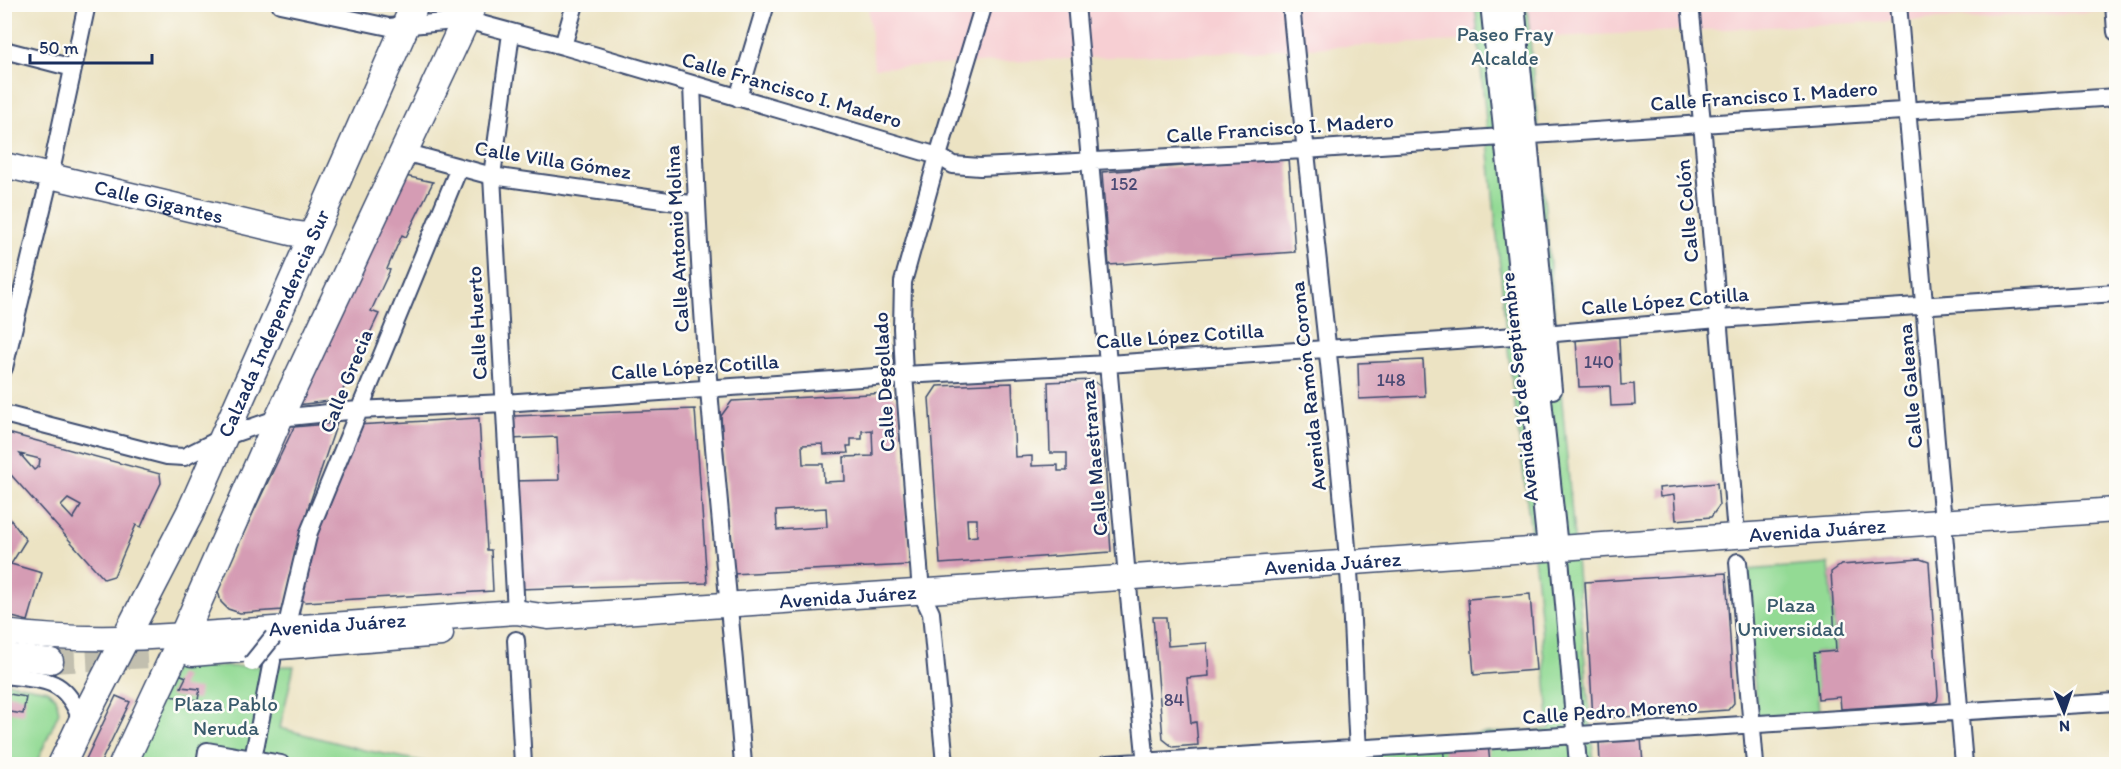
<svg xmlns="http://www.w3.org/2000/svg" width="2121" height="769" font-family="Itim,sans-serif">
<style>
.built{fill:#f7cfd3}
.green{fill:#93da94;stroke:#578479;stroke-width:1.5}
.building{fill:#d59cb4;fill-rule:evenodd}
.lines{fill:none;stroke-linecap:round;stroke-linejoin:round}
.secondary-tunnel{stroke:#c2bfaf;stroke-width:24;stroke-dasharray:24 12;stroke-linecap:butt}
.street-casing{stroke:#3a4a6d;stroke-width:20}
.secondary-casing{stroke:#3a4a6d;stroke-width:27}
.primary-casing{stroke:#3a4a6d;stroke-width:30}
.street{stroke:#fff;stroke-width:16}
.secondary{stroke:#fff;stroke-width:24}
.primary{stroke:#fff;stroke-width:27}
.street-bridge-casing{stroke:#3a4a6d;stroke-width:20;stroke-linecap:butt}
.street-bridge{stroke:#fff;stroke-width:16}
.labels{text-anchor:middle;stroke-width:5;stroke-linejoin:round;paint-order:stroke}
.number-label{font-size:18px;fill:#4a4a74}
.park-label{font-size:21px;fill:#395a6c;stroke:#fdfcf7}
.street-label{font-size:21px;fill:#1b2f5e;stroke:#fdfcf7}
</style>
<rect width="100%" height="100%" fill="#fdfcf7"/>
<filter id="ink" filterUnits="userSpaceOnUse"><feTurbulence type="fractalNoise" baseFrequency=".0167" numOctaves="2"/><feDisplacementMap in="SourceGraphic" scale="12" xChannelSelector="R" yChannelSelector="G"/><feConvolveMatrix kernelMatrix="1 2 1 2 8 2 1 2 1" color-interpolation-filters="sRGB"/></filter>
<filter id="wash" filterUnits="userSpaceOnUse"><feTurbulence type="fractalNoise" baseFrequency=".008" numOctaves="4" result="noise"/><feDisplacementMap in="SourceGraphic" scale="24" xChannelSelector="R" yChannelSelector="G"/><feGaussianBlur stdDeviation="1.35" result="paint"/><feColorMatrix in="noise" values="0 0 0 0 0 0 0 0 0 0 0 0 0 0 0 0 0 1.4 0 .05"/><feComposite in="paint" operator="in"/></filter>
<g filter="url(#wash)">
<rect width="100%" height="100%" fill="#ece3c3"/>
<path class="built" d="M 2116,4 L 2116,11 L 874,68 L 868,5 Z"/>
<path class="green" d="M 1475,5 L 1527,5 L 1594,764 L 1366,764 L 1365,741 L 1550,729 L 1537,581 L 1507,342 Z
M 1829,564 L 1836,651 L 1815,653 L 1819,713 L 1757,717 L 1746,570 Z
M 294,666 L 280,728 L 364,750 L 436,764 L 130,764 L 175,667 Z
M 4,682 L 47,690 L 56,698 L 59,712 L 36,764 L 5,764 Z"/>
<g id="blocks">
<path class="building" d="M 1288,158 L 1295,252 L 1109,265 L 1102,172 Z
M 405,176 L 433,182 L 406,237 L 402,235 L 387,269 L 390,270 L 371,311 L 379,314 L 338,400 L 296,405 Z
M 1619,337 L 1621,385 L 1634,384 L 1635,405 L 1611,406 L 1610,386 L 1579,387 L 1576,339 Z
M 1423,360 L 1425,396 L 1359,399 L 1358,363 Z
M 1092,380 L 1100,386 L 1111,552 L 940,564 L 929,398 L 937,386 L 1012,383 L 1015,457 L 1032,456 L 1032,466 L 1058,465 L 1058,471 L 1067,471 L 1067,453 L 1050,453 L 1048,382 ZM 967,519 L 977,519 L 977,536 L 968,537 Z
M 889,393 L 899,403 L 910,565 L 732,574 L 721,416 L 732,401 ZM 872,430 L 873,456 L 844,457 L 845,481 L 824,482 L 823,464 L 803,464 L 802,445 L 823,444 L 824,454 L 848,453 L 847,446 L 851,446 L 851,439 L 862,439 L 862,431 ZM 826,508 L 827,527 L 777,530 L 776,511 Z
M 695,409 L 707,583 L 519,589 L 513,481 L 559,480 L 557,437 L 510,439 L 510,422 L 514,416 Z
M 479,418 L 487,550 L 491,550 L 493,591 L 305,602 L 299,597 L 311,550 L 356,425 Z
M 337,423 L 308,508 L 283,610 L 240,613 L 228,609 L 221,602 L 218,591 L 221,580 L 294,427 Z
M 4,432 L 160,474 L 161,483 L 151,504 L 141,527 L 136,525 L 114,576 L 104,579 L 4,467 ZM 20,454 L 40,459 L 39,466 L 34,470 ZM 68,499 L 81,506 L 73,519 L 61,506 Z
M 1717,483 L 1719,506 L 1711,517 L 1676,520 L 1674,495 L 1660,497 L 1659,488 Z
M 4,511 L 26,540 L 11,564 L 42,573 L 28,621 L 4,615 Z
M 1920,559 L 1929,562 L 1938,695 L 1937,701 L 1932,703 L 1841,709 L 1840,697 L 1818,699 L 1814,653 L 1836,651 L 1831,572 L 1841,565 Z
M 1726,573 L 1734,703 L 1728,710 L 1593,719 L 1585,582 Z
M 1530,594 L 1536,670 L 1474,675 L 1468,599 Z
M 1153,617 L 1166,617 L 1168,646 L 1207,643 L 1209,676 L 1187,678 L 1191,723 L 1196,722 L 1198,745 L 1173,747 L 1163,739 Z
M 179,674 L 186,677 L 181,687 L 200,689 L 198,700 L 169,696 Z
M 4,693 L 26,697 L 23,714 L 4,711 Z
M 116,696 L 130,702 L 100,764 L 94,764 L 85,761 Z
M 1641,738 L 1643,764 L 1600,764 L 1599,741 Z
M 1488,744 L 1490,763 L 1445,764 L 1443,747 Z
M 1339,755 L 1339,764 L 1296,764 L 1296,763 L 1324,761 L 1324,756 Z"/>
</g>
</g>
<g filter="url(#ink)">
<use href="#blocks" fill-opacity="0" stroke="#3a4a6d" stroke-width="1.5"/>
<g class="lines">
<path class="secondary-tunnel" d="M 51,661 L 190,654"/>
<defs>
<path id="street" d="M 280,4 L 389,27 L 466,20 L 563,46 L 938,156 L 953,165 L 980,167 L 1304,150 L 2116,97
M 1076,4 L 1127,577 L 1146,764
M 1291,4 C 1308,190 1333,375 1348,560 C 1354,628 1354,697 1359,764
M 1489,4 L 1546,548
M 1503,4 L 1536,335 L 1559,547 L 1578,764
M 1516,4 L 1553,390
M 1690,4 L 1702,122 L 1735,522
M 1898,4 L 1964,764
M 2114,4 L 2116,32
M 511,33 L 492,176 L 516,612
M 563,46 L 575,4
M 4,50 L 73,68
M 692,85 C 696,186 700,288 709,389 C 719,514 733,639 743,764
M 738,98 L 766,4
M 404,152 L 492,176 L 697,205
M 4,368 L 50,176 L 87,4
M 4,414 L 167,456 L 184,457 L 224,437 L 279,418 L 358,410 L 504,403 L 904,375 L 1108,364 L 1544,334 L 1718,319 L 2116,293
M 1738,562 L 1755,764
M 289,616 L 309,532 L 459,168
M 516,640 L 523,764
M 4,675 C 47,681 65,677 82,722
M 253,759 L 272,661
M 205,764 L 207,751 L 281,764
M 945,764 L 931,613 L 921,592 L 904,375 L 902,328 L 903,282 L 938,156 L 984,4
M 1107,764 L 2116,702"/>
<g id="secondary">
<path id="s1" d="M 4,165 L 291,233 L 313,236"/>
<path id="s2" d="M 4,632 C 90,644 174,636 260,630 C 345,624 431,618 516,612 L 548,617 L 2116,510"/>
<path d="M 192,654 L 441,634"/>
<path d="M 4,656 L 51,661"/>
</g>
<g id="primary">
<path id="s3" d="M 62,764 L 82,722 L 190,513 L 415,4"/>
<path d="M 123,764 L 183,636 L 279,418 L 473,4"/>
</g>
</defs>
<use href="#street" class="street-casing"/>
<use href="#secondary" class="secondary-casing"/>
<use href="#primary" class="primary-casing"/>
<use href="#street" class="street"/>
<use href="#secondary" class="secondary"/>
<use href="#primary" class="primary"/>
<defs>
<path id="street-bridge" d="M 252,663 L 273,637"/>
</defs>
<use href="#street-bridge" class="street-bridge-casing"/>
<use href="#street-bridge" class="street-bridge"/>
</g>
</g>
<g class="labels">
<g class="number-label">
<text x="1124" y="190">152</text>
<text x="1599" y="368">140</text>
<text x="1391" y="386">148</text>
<text x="1174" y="706">84</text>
</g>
<g class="park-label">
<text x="1505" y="41">Paseo Fray<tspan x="1505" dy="24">Alcalde</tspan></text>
<text x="1791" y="612">Plaza<tspan x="1791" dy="24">Universidad</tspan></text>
<text x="226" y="711">Plaza Pablo<tspan x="226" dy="24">Neruda</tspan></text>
</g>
<g class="street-label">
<text transform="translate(792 90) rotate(16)" y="7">Calle Francisco I. Madero</text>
<text transform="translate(1764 96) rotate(-4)" y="7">Calle Francisco I. Madero</text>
<text transform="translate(1280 128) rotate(-4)" y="7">Calle Francisco I. Madero</text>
<text transform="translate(553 160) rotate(9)" y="7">Calle Villa Gómez</text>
<text dy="7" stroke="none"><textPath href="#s1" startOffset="159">Calle Gigantes</textPath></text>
<text transform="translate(1687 211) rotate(-95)" y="7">Calle Colón</text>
<text transform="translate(677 239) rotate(-93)" y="7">Calle Antonio Molina</text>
<text transform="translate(1665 301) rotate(-5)" y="7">Calle López Cotilla</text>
<text transform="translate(477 323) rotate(-93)" y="7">Calle Huerto</text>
<text dy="7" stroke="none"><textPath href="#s3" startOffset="489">Calzada Independencia Sur</textPath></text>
<text transform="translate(1180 336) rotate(-4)" y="7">Calle López Cotilla</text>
<text transform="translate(695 367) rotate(-4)" y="7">Calle López Cotilla</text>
<text transform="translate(346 381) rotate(-68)" y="7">Calle Grecia</text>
<text transform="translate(884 382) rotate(-93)" y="7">Calle Degollado</text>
<text transform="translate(1308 386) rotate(-96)" y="7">Avenida Ramón Corona</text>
<text transform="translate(1910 386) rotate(-95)" y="7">Calle Galeana</text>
<text transform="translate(1519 387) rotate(-96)" y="7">Avenida 16 de Septiembre</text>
<text transform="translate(1094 458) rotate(-95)" y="7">Calle Maestranza</text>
<text dy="7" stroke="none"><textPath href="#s2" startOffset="1818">Avenida Juárez</textPath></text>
<text dy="7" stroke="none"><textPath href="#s2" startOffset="1332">Avenida Juárez</textPath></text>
<text dy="7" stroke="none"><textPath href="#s2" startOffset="846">Avenida Juárez</textPath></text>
<text dy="7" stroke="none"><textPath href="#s2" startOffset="334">Avenida Juárez</textPath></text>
<text transform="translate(1610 711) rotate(-4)" y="7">Calle Pedro Moreno</text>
</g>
</g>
<rect width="2121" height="769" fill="none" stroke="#fdfcf7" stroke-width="24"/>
<g transform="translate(2064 712) rotate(178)" stroke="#fdfcf7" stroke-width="4.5" paint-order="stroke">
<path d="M0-4.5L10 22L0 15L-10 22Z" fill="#1b2f5e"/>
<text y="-9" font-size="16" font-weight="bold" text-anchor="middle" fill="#1b2f5e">N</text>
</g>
<path d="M30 54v9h122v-9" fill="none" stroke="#1b2f5e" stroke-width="3"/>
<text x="39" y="54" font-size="18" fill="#1b2f5e" stroke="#fdfcf7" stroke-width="4.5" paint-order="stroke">50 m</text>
</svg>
